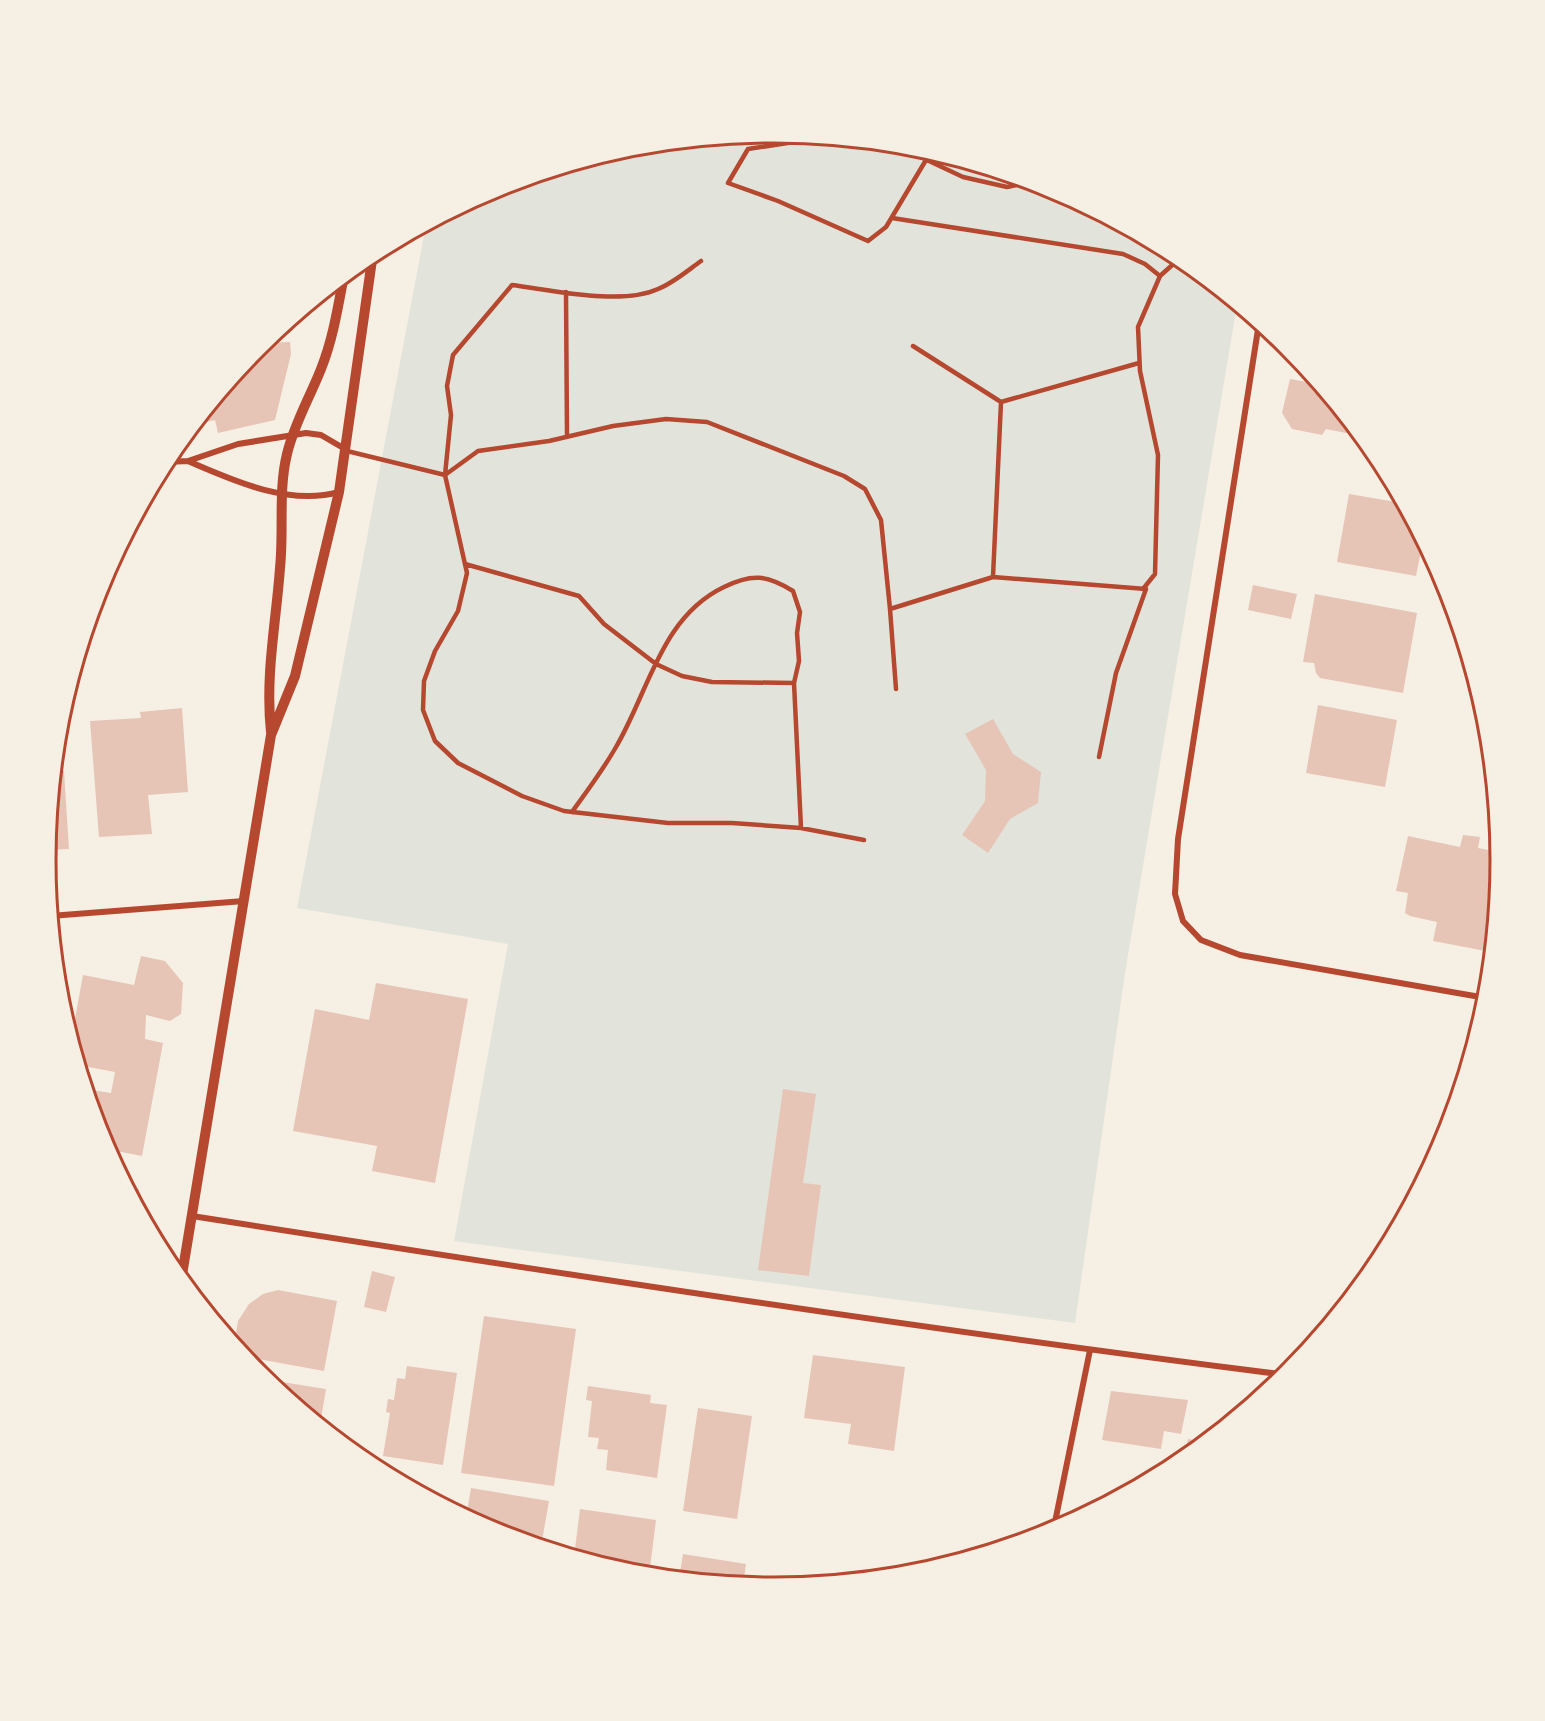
<svg xmlns="http://www.w3.org/2000/svg" width="1545" height="1721" font-family="Georgia,serif">
<style>
.green{fill:#e2e4dc}
.building{fill:#e6c5b7}
.lines{fill:none;stroke-linecap:round;stroke-linejoin:round}
.service{stroke:#b5482f;stroke-width:4.5}
.minor{stroke:#b5482f;stroke-width:6}
.tertiary{stroke:#b5482f;stroke-width:10}
.rim{fill:none;stroke:#b5482f;stroke-width:3}
</style>
<rect width="100%" height="100%" fill="#f6efe4"/>
<path class="green" d="M 773,133 L 915,147 L 1051,189 L 1177,256 L 1237,305 L 1125,973 L 1075,1323 L 454,1241 L 508,944 L 297,908 L 426,225 L 494,188 L 631,147 Z"/>
<path class="building" d="M 290,342 L 291,354 L 275,420 L 218,433 L 215,420 L 193,425 L 258,346 L 262,343 Z
M 1290,379 L 1318,384 L 1361,436 L 1326,429 L 1322,435 L 1292,429 L 1282,413 Z
M 1349,494 L 1402,503 L 1423,541 L 1416,576 L 1337,562 Z
M 1253,585 L 1297,594 L 1291,619 L 1248,610 Z
M 1315,594 L 1417,613 L 1403,693 L 1320,678 L 1316,673 L 1314,663 L 1303,662 Z
M 1318,705 L 1397,720 L 1385,787 L 1306,773 Z
M 182,708 L 188,792 L 148,795 L 152,834 L 99,837 L 90,721 L 141,718 L 140,712 Z
M 993,719 L 1013,754 L 1041,772 L 1038,803 L 1010,819 L 988,853 L 962,835 L 985,801 L 986,770 L 965,734 Z
M 64,771 L 69,849 L 46,850 L 54,772 Z
M 1463,835 L 1480,837 L 1478,848 L 1499,852 L 1500,860 L 1491,952 L 1433,941 L 1437,922 L 1410,916 L 1405,913 L 1408,893 L 1396,891 L 1408,836 L 1460,847 Z
M 141,956 L 165,961 L 183,983 L 181,1014 L 170,1021 L 146,1015 L 145,1039 L 163,1043 L 142,1156 L 106,1149 L 100,1139 L 85,1089 L 111,1093 L 115,1072 L 78,1065 L 71,1041 L 83,975 L 134,985 Z
M 376,983 L 468,999 L 435,1183 L 372,1171 L 377,1146 L 293,1131 L 315,1009 L 369,1020 Z
M 783,1089 L 816,1094 L 803,1183 L 821,1185 L 809,1276 L 758,1270 Z
M 126,1187 L 139,1189 L 136,1206 Z
M 372,1271 L 395,1277 L 386,1312 L 364,1307 Z
M 278,1290 L 337,1301 L 324,1371 L 242,1356 L 234,1345 L 238,1321 L 249,1304 L 263,1294 Z
M 484,1316 L 576,1329 L 554,1486 L 461,1473 Z
M 813,1355 L 905,1367 L 894,1451 L 848,1444 L 851,1424 L 804,1418 Z
M 407,1366 L 457,1373 L 443,1465 L 383,1456 L 390,1413 L 386,1412 L 388,1399 L 394,1400 L 397,1378 L 405,1379 Z
M 263,1379 L 326,1389 L 320,1425 L 302,1411 Z
M 588,1386 L 651,1395 L 650,1403 L 667,1405 L 657,1478 L 606,1470 L 608,1450 L 597,1449 L 599,1438 L 588,1437 L 592,1401 L 586,1400 Z
M 1111,1391 L 1188,1400 L 1181,1434 L 1164,1431 L 1161,1449 L 1102,1440 Z
M 698,1408 L 752,1416 L 737,1519 L 683,1511 Z
M 1188,1439 L 1205,1442 L 1184,1460 Z
M 1171,1458 L 1183,1460 L 1169,1470 Z
M 471,1488 L 549,1501 L 541,1547 L 494,1532 L 466,1518 Z
M 415,1490 L 440,1494 L 439,1503 Z
M 580,1509 L 656,1520 L 649,1576 L 630,1574 L 574,1557 Z
M 683,1554 L 746,1564 L 743,1585 L 679,1579 Z"/>
<g class="lines">
<path class="service" d="M 820,138 L 748,149 L 728,183 L 778,201 L 868,241 L 886,227 L 926,160
M 895,145 L 963,177 L 1007,187 L 1030,182
M 892,218 L 1123,254 L 1145,264 L 1160,276
M 566,292 L 567,437
M 1001,402 L 1139,363
M 347,451 L 445,475 L 451,415 L 447,386 L 453,355 L 512,285 C 552,290 621,306 658,289 C 673,283 687,271 701,261
M 465,564 L 579,596 L 604,624 L 656,664 L 682,676 L 712,682 L 794,683 L 801,828
M 993,577 L 1146,589 L 1116,673 L 1099,757
M 1143,589 L 1155,574 L 1158,455 L 1140,371 L 1138,327 L 1160,276 L 1180,258
M 890,609 L 993,577 L 1001,402 L 913,346
M 572,812 C 587,791 603,770 616,747 C 649,691 661,617 724,587 C 752,573 767,575 793,591 L 800,612 L 797,633 L 799,661 L 794,683
M 864,840 L 801,828 L 732,823 L 668,823 L 564,811 L 522,796 L 458,763 L 435,741 L 423,710 L 424,681 L 435,651 L 458,611 L 467,573 L 445,475 L 478,451 L 549,441 L 613,426 L 666,419 L 707,422 L 844,476 L 865,489 L 881,520 L 890,609 L 896,689"/>
<path class="minor" d="M 1259,323 L 1178,839 L 1175,894 L 1183,921 L 1201,940 L 1240,955 L 1486,998
M 188,461 C 234,481 289,506 339,492
M 165,462 L 188,461 L 238,444 L 306,433 L 321,435 L 345,449
M 50,916 L 244,901
M 192,1216 C 556,1273 921,1329 1287,1375
M 1053,1532 L 1090,1350"/>
<path class="tertiary" d="M 271,732 C 265,676 276,623 280,568 C 284,530 278,491 287,454 C 294,424 310,397 321,369 C 333,339 338,307 344,275
M 181,1281 L 271,735 L 295,676 L 339,492 L 373,253"/>
</g>
<path d="M0 0H1545V1721H0ZM56 860a717 717 0 1 1 1434 0a717 717 0 1 1-1434 0Z" fill="#f6efe4" fill-rule="evenodd"/>
<path class="rim" d="M56 860a717 717 0 1 1 1434 0a717 717 0 1 1-1434 0Z"/>
</svg>
